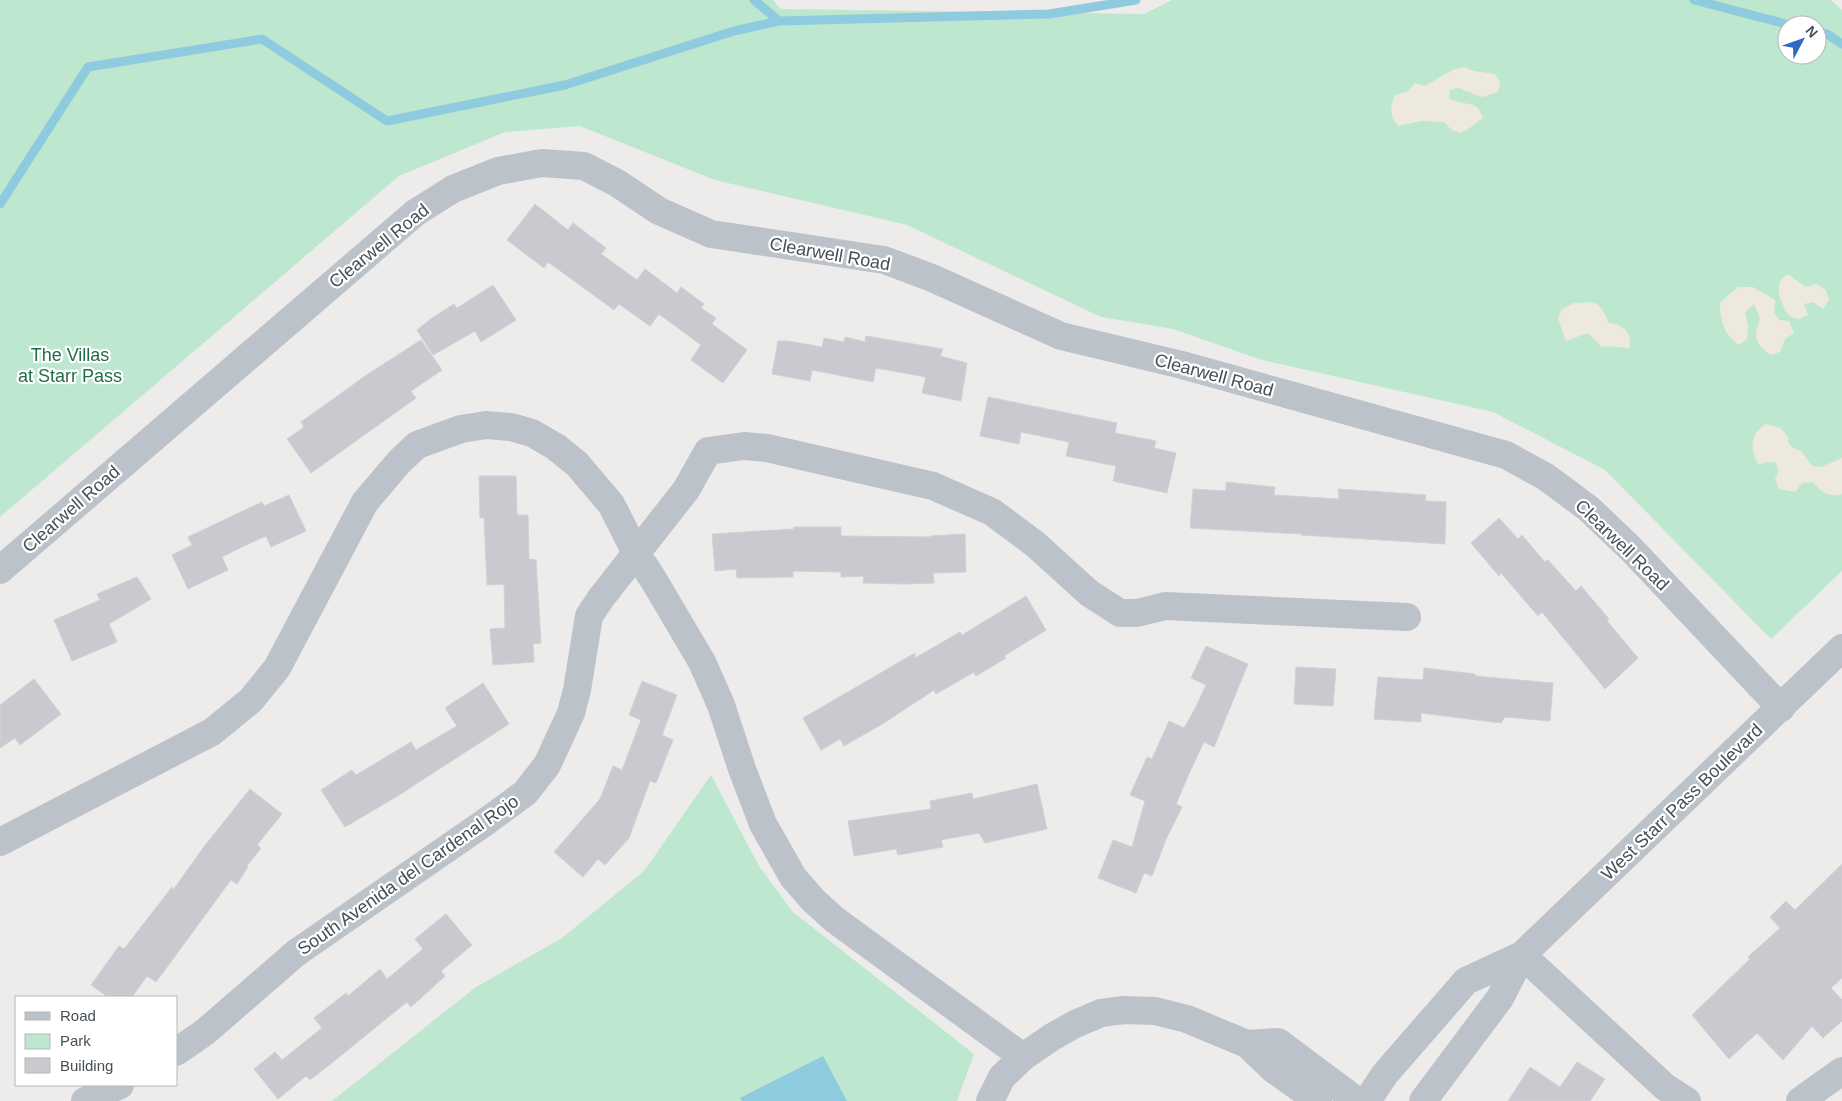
<svg xmlns="http://www.w3.org/2000/svg" width="1842" height="1101" font-family="Arial,sans-serif">
<style>
.green{fill:#bde8cf;fill-rule:evenodd}
.sand{fill:#eee9dd}
.water{fill:#8fcbdf}
.lines{fill:none;stroke-linecap:round;stroke-linejoin:round}
.stream{stroke:#8fcbdf;stroke-width:9}
.building{fill:#c9cacf;stroke:#d0d1d6}
.minor{stroke:#bbc2c9;stroke-width:28}
.labels{text-anchor:middle;stroke-width:4.5;stroke-linejoin:round;paint-order:stroke}
.street-label{font-size:18px;fill:#464e56;stroke:#fff}
.park-label{font-size:18px;fill:#216d4a;stroke:#fff}
</style>
<rect width="100%" height="100%" fill="#eeebeb"/>
<path class="green" d="M 0,0 L 773,0 L 781,9 L 1144,14 L 1172,0 L 1831,0 L 1842,10 L 1842,571 L 1771,639 L 1605,470 L 1493,412 L 1262,360 L 1173,329 L 1101,317 L 907,225 L 715,180 L 580,126 L 505,132 L 399,176 L 0,517 ZM 1787,25 L 1817,25 L 1817,55 L 1787,55 Z
M 711,775 L 759,866 L 793,912 L 974,1054 L 957,1101 L 332,1101 L 476,987 L 562,938 L 644,871 Z"/>
<path class="sand" d="M 1465,67 L 1473,71 L 1495,74 L 1500,82 L 1498,92 L 1482,97 L 1459,88 L 1450,90 L 1449,98 C 1463,108 1477,97 1483,118 L 1467,130 L 1459,133 L 1451,129 L 1444,122 L 1421,121 L 1398,126 C 1389,115 1390,108 1395,95 L 1407,92 L 1415,83 L 1424,86 C 1438,80 1450,68 1465,67 Z
M 1788,274 L 1805,287 L 1816,284 L 1826,290 L 1829,300 L 1823,309 L 1813,302 L 1804,304 L 1808,315 L 1798,319 L 1789,316 C 1781,303 1771,284 1788,274 Z
M 1738,287 L 1753,287 L 1775,300 L 1774,313 L 1779,320 L 1789,321 L 1794,333 L 1785,339 L 1780,352 L 1770,355 C 1755,343 1753,337 1760,319 L 1754,304 L 1745,312 L 1748,326 L 1747,339 L 1739,345 C 1724,335 1720,320 1720,303 Z
M 1574,303 C 1598,302 1599,300 1609,323 C 1624,325 1631,331 1630,348 C 1620,348 1612,345 1602,347 L 1588,333 L 1566,341 L 1558,319 L 1561,310 Z
M 1766,424 L 1780,428 L 1787,435 L 1789,444 L 1795,449 L 1801,451 L 1812,466 L 1821,467 L 1842,458 L 1842,494 C 1828,498 1822,492 1813,482 L 1802,483 L 1795,492 L 1779,489 L 1775,479 L 1779,471 L 1775,462 L 1766,462 L 1759,465 C 1749,451 1750,433 1766,424 Z"/>
<path class="water" d="M 823,1056 L 847,1101 L 742,1101 L 740,1098 Z"/>
<g class="lines">
<path class="stream" d="M 754,0 L 779,21 L 1049,14 L 1136,0
M 1694,0 L 1790,25
M 1817,32 L 1827,34 L 1842,44
M 0,204 L 88,67 L 262,39 L 387,121 L 565,85 L 734,31 L 779,21"/>
</g>
<path class="building" d="M 535,204 L 568,230 L 573,223 L 606,248 L 601,254 L 637,280 L 645,269 L 677,293 L 681,287 L 704,304 L 701,308 L 716,318 L 712,324 L 747,350 L 723,383 L 691,360 L 701,345 L 659,314 L 650,326 L 619,304 L 614,310 L 548,262 L 544,268 L 507,240 Z
M 493,285 L 516,320 L 481,342 L 475,331 L 433,355 L 417,330 L 432,318 L 454,304 L 457,308 Z
M 866,336 L 943,349 L 940,356 L 967,363 L 961,401 L 922,393 L 926,377 L 876,368 L 873,382 L 812,370 L 810,381 L 772,374 L 778,341 L 788,341 L 822,347 L 824,338 L 844,342 L 845,337 L 865,342 Z
M 421,340 L 442,370 L 411,391 L 416,398 L 311,473 L 287,439 L 304,427 L 301,422 L 368,374 Z
M 988,397 L 1117,423 L 1115,433 L 1156,441 L 1154,448 L 1176,453 L 1167,493 L 1113,481 L 1116,466 L 1066,456 L 1069,442 L 1021,432 L 1019,444 L 980,436 Z
M 479,476 L 516,476 L 517,515 L 528,515 L 529,559 L 536,560 L 541,643 L 533,644 L 534,662 L 493,665 L 490,629 L 505,628 L 504,584 L 487,585 L 484,518 L 480,518 Z
M 1226,482 L 1275,487 L 1274,495 L 1339,499 L 1338,489 L 1426,495 L 1425,501 L 1446,502 L 1445,544 L 1301,535 L 1301,532 L 1300,534 L 1190,528 L 1193,489 L 1226,491 Z
M 289,495 L 306,531 L 271,547 L 266,536 L 242,547 L 222,557 L 228,570 L 188,589 L 172,555 L 192,545 L 188,537 L 262,502 L 264,506 Z
M 1499,518 L 1518,539 L 1522,535 L 1545,562 L 1548,560 L 1576,591 L 1581,586 L 1609,619 L 1607,621 L 1638,658 L 1605,689 L 1542,612 L 1538,616 L 1501,573 L 1499,576 L 1471,543 Z
M 794,527 L 841,527 L 841,536 L 930,537 L 930,536 L 965,534 L 966,572 L 933,573 L 934,583 L 905,584 L 863,583 L 864,576 L 841,577 L 841,572 L 793,571 L 793,577 L 737,578 L 736,569 L 715,571 L 712,534 L 794,529 Z
M 137,577 L 151,599 L 109,624 L 117,642 L 72,661 L 54,620 L 100,600 L 97,594 Z
M 1026,596 L 1046,630 L 1004,656 L 1006,658 L 976,676 L 974,672 L 936,694 L 934,690 L 884,723 L 844,746 L 840,739 L 821,750 L 803,718 L 915,653 L 915,658 L 960,632 L 962,635 Z
M 1206,646 L 1248,664 L 1214,747 L 1204,742 L 1188,776 L 1176,804 L 1182,807 L 1166,839 L 1152,876 L 1144,873 L 1136,893 L 1098,878 L 1113,840 L 1132,847 L 1145,801 L 1130,795 L 1147,757 L 1152,759 L 1169,721 L 1184,728 L 1196,707 L 1206,685 L 1191,678 Z
M 1296,667 L 1336,669 L 1333,706 L 1294,704 Z
M 1424,668 L 1475,674 L 1475,676 L 1553,683 L 1550,721 L 1505,717 L 1501,723 L 1421,713 L 1421,722 L 1374,719 L 1378,677 L 1423,680 Z
M 34,679 L 61,714 L 20,745 L 15,738 L 0,748 L 0,705 Z
M 642,681 L 677,695 L 662,735 L 673,740 L 656,783 L 650,781 L 629,838 L 605,865 L 598,859 L 583,877 L 554,852 L 600,799 L 613,766 L 622,770 L 641,720 L 629,715 Z
M 483,683 L 509,724 L 396,797 L 345,827 L 321,790 L 352,770 L 356,775 L 411,742 L 416,750 L 457,726 L 445,708 Z
M 1037,784 L 1047,829 L 985,843 L 979,833 L 941,840 L 943,847 L 898,855 L 896,849 L 854,856 L 848,821 L 931,809 L 930,801 L 972,793 L 973,799 Z
M 250,789 L 282,814 L 257,845 L 261,848 L 247,866 L 248,867 L 237,884 L 231,880 L 156,982 L 147,976 L 132,997 L 108,997 L 91,985 L 119,946 L 124,949 L 172,887 L 173,890 L 203,848 Z
M 1842,864 L 1842,978 L 1831,988 L 1842,1000 L 1842,1021 L 1823,1038 L 1812,1026 L 1783,1060 L 1757,1033 L 1729,1059 L 1692,1015 L 1750,959 L 1748,957 L 1780,928 L 1770,917 L 1786,901 L 1795,910 Z
M 446,914 L 472,945 L 441,971 L 445,976 L 411,1007 L 407,1002 L 328,1066 L 310,1080 L 306,1076 L 278,1099 L 254,1069 L 275,1052 L 282,1060 L 322,1028 L 314,1018 L 346,993 L 348,996 L 380,969 L 387,979 L 423,949 L 415,939 Z
M 1577,1062 L 1605,1079 L 1590,1101 L 1508,1101 L 1530,1067 L 1560,1087 Z"/>
<g class="lines">
<path class="minor" d="M 0,570 L 415,213 L 453,189 L 498,171 L 542,163 L 584,166 L 617,183 L 659,211 L 711,234 L 884,260 L 932,278 L 1061,336 L 1182,365 L 1506,455 L 1546,477 L 1589,509 L 1631,549 L 1781,708
M 0,842 L 212,732 L 251,700 L 277,668 L 365,502 L 399,462 L 417,445 L 461,429 L 486,425 L 511,427 L 532,433 L 556,447 L 577,464 L 611,504 L 636,553 L 653,579 L 702,662 L 721,705 L 742,769 L 763,824 L 793,877 L 813,900 L 835,920 L 1023,1057
M 1522,955 L 1665,1087 L 1687,1101
M 1247,1044 L 1278,1042 L 1357,1101
M 176,1052 L 205,1032 L 296,953 L 484,823 L 525,793 L 547,765 L 571,713 L 577,690 L 589,616 L 601,598 L 686,490 L 708,451 L 744,446 L 767,448 L 933,486 L 992,512 L 1035,544 L 1089,593 L 1120,613 L 1137,613 L 1165,606 L 1407,617
M 85,1101 L 120,1085
M 990,1101 L 1002,1077 L 1023,1057 L 1052,1037 L 1075,1024 L 1101,1013 L 1124,1010 L 1155,1011 L 1187,1019 L 1247,1044 L 1273,1069 L 1318,1101
M 1367,1101 L 1385,1074 L 1466,981 L 1522,955 L 1842,648
M 1423,1101 L 1500,998 L 1522,955
M 1800,1101 L 1842,1071"/>
</g>
<g class="labels">
<g class="street-label">
<text transform="translate(379 246) rotate(-39)" y="6">Clearwell Road</text>
<text transform="translate(830 254) rotate(10)" y="6">Clearwell Road</text>
<text transform="translate(1214 375) rotate(15)" y="6">Clearwell Road</text>
<text transform="translate(71 509) rotate(-41)" y="6">Clearwell Road</text>
<text transform="translate(1622 545) rotate(44)" y="6">Clearwell Road</text>
<text transform="translate(1682 802) rotate(-44)" y="6">West Starr Pass Boulevard</text>
<text transform="translate(408 875) rotate(-35)" y="6">South Avenida del Cardenal Rojo</text>
</g>
<g class="park-label">
<text x="70" y="361">The Villas<tspan x="70" dy="21">at Starr Pass</tspan></text>
</g>
</g>
<rect x="15" y="996" width="162" height="90" fill="#ffffff" stroke="#b5b8bb"/>
<rect x="25" y="1012" width="25" height="8" fill="#bbc2c9" stroke="#b5b8bb"/>
<text x="60" y="1021" font-size="15" fill="#464e56">Road</text>
<rect x="25" y="1034" width="25" height="15" fill="#bde8cf" stroke="#b5b8bb"/>
<text x="60" y="1046" font-size="15" fill="#464e56">Park</text>
<rect x="25" y="1058" width="25" height="15" fill="#c9cacf" stroke="#b5b8bb"/>
<text x="60" y="1071" font-size="15" fill="#464e56">Building</text>
<g transform="translate(1802 40) rotate(49)"><circle r="24" fill="#ffffff" stroke="#b5b8bb"/>
<path d="M0-4L9 19L0 12L-9 19Z" fill="#2e69c5"/>
<text y="-8" font-size="14" font-weight="bold" text-anchor="middle" fill="#464e56">N</text>
</g>
</svg>
